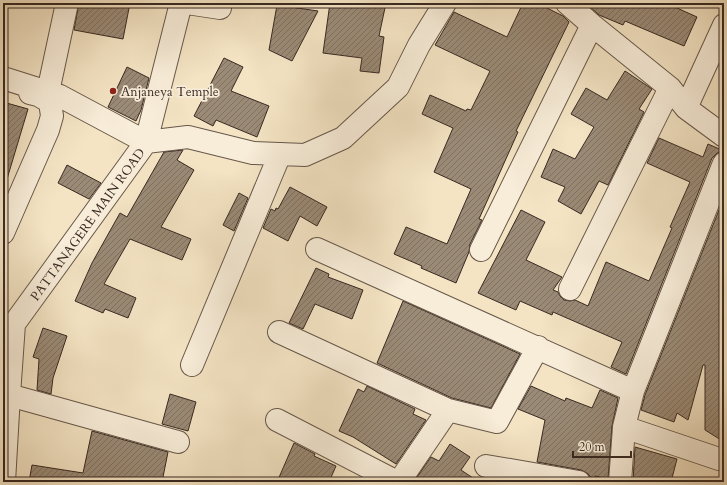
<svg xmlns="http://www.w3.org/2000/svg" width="727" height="485" font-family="Cardo,serif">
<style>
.building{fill:url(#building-hatch);stroke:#382922}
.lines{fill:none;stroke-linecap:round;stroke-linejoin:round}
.minor-casing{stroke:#67584a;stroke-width:24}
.minor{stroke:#f8edd9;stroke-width:22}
.poi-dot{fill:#8f2418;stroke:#f8edd9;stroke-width:1.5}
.labels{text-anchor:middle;stroke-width:3.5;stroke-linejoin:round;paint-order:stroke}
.poi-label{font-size:13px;fill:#382922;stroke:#f8edd9;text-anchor:start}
.street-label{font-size:13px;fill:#382922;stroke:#f8edd9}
</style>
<defs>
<pattern id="building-hatch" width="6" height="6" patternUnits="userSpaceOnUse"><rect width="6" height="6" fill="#9a8a76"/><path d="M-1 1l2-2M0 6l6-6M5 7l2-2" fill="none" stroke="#7f7160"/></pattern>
</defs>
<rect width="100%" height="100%" fill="#f4e4c4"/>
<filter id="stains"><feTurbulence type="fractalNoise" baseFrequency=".005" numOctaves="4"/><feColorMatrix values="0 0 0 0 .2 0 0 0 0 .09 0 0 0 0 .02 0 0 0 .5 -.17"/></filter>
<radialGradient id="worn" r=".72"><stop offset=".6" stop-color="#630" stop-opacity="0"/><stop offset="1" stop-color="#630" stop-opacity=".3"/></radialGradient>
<path class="building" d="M 79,3 L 130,3 L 123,39 L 74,30 Z
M 330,3 L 386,3 L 379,36 L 384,37 L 379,73 L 360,71 L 362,58 L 323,53 Z
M 523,3 L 537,3 L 563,16 L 569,22 L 516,131 L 518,132 L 479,219 L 482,220 L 470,244 L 469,252 L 456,283 L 421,268 L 422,266 L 394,254 L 406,227 L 447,244 L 471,189 L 434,172 L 453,128 L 422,114 L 430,95 L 466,111 L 467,109 L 471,110 L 490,71 L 435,45 L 454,12 L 507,37 Z
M 586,3 L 666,3 L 697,17 L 684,46 L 625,21 L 623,25 L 599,15 Z
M 277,5 L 318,11 L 292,61 L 269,50 Z
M 224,58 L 243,67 L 231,91 L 269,106 L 257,137 L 216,120 L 213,126 L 194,116 Z
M 127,67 L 149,78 L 141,110 L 136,121 L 108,107 Z
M 625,71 L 652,89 L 639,109 L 644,112 L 608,185 L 599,181 L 581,214 L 558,201 L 565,187 L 541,177 L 553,149 L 575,159 L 594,127 L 571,114 L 586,88 L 607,100 Z
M 3,102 L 28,109 L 7,179 L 3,178 Z
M 659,138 L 703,157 L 708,144 L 724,151 L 717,153 L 712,158 L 626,374 L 611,367 L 622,342 L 553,312 L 552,315 L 520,301 L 516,310 L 478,293 L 521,210 L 545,222 L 526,260 L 562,277 L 553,290 L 558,292 L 560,296 L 564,300 L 570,301 L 575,300 L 588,306 L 606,262 L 649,281 L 672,228 L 670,227 L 690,182 L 647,163 Z
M 183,150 L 177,160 L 194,170 L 161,227 L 191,239 L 182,260 L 130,239 L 104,284 L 136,298 L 128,318 L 105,309 L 103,313 L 75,301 L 92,263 L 120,213 L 127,217 L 164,152 Z
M 67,165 L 101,183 L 89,199 L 58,183 Z
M 290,187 L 327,207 L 317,226 L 300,216 L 288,241 L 263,228 L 271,209 L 275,211 L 276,208 L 278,209 Z
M 239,193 L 248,198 L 234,231 L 223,225 Z
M 719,210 L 724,212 L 724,401 L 722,406 L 721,440 L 705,430 L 705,365 L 703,365 L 688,420 L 677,413 L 674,422 L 641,410 L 645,395 Z
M 316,268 L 329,274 L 328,277 L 363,290 L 352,319 L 315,304 L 303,329 L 289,323 Z
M 403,301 L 520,354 L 491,408 L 452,398 L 377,363 Z
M 43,328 L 67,336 L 53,378 L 51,394 L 37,390 L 39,359 L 33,357 Z
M 367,386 L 415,409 L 413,414 L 426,420 L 396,464 L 353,437 L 339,431 L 358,389 L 364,392 Z
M 531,386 L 565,401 L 566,398 L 592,408 L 600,390 L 618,398 L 612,426 L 608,479 L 595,476 L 595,482 L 591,482 L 591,477 L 587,473 L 581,470 L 537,462 L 545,420 L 518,409 Z
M 170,394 L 196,402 L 188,431 L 162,424 Z
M 92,431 L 168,452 L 162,482 L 92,482 L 84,480 L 84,482 L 29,482 L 32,465 L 83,473 Z
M 294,443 L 315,454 L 314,456 L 336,466 L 329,482 L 277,482 Z
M 450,444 L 470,457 L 461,470 L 479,482 L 425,482 L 417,477 L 431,457 L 439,461 Z
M 635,447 L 677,459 L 671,482 L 633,482 Z"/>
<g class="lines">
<defs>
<path id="minor" d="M 187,3 L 220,8
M 567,3 L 592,25 L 670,88 L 686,108 L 724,136
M 3,78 L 60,96 L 146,142 L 181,3
M 48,92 L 67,3
M 686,108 L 724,25
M 3,233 L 48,130 L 52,116 L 50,102 L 38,95 L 30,93
M 317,249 L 633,391
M 481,250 L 592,25
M 570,289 L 670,88
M 279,332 L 448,410
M 192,365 L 280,154
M 9,395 L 178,442
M 277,420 L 397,482
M 624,427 L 719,459 L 724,459
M 486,466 L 579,482
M 4,482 L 9,395 L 14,324 L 146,142 L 188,137 L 253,153 L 305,155 L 343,138 L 398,87 L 419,45 L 445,3
M 399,482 L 448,410 L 497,422 L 538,347
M 620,482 L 624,427 L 633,391 L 724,163"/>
</defs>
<use href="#minor" class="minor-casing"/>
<use href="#minor" class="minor"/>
</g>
<circle class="poi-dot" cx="113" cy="91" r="4"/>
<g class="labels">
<g class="poi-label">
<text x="121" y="96">Anjaneya Temple</text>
</g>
<g class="street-label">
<text transform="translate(87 224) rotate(-54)" y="5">PATTANAGERE MAIN ROAD</text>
</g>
</g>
<rect width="727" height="485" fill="none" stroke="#f4e4c4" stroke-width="16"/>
<rect x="4" y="4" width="719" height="477" fill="none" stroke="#382922" stroke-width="2"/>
<rect x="8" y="8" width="711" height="469" fill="none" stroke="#382922"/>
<path d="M573 451v6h58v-6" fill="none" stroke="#382922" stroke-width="2"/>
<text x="579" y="451" font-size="12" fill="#382922" stroke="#f8edd9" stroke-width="3" paint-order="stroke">20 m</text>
<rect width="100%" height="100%" filter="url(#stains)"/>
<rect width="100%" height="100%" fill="url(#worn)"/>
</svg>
